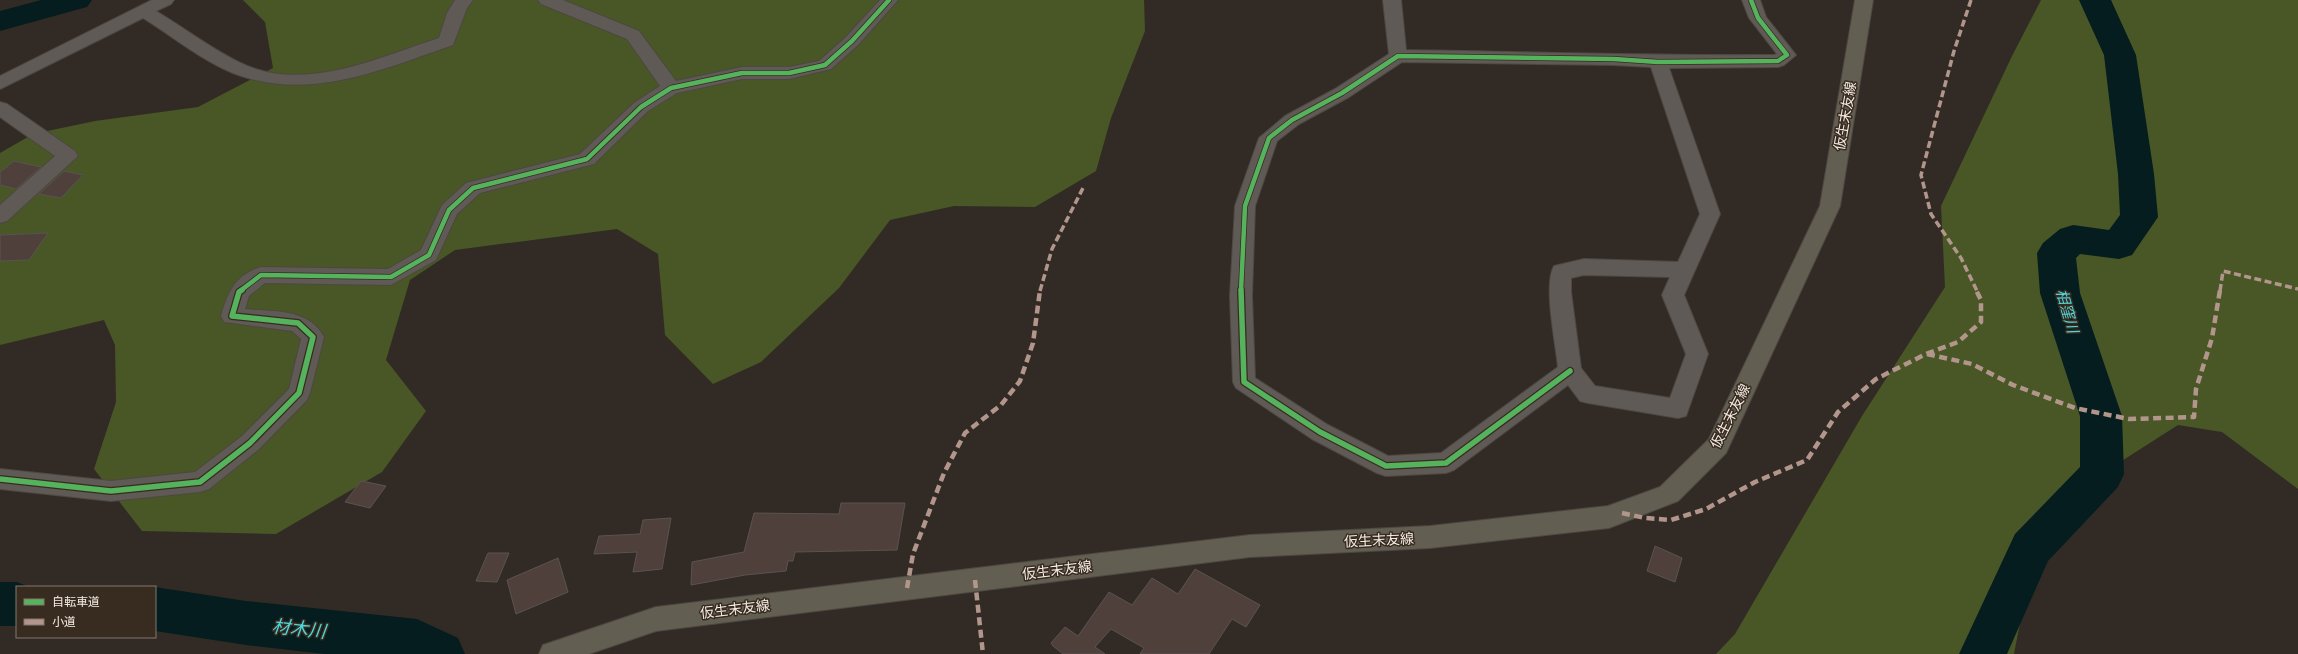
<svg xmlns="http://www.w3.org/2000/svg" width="2298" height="654" font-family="'Alegreya Sans','Noto Sans JP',sans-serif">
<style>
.forest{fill:#485725}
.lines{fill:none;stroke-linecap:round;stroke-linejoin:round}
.river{fill:#051d1e;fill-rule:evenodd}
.building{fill:#4f403c;stroke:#5a5350}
.minor-casing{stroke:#4e4742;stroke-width:2}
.major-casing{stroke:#4e4742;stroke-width:2}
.minor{fill:#5f5a55;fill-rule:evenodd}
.major{fill:#625e51;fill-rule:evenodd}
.quiet-far1{stroke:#b2968c;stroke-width:3.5;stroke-dasharray:7 3.5;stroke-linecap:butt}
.quiet{stroke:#b2968c;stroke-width:4.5;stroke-dasharray:8 4.5;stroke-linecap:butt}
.cycleway-far1-casing{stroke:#382b1f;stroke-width:6}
.cycleway-casing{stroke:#382b1f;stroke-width:8}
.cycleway-far1{stroke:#56b35d;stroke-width:4.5}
.cycleway{stroke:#56b35d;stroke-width:5.5}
.labels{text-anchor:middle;stroke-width:3;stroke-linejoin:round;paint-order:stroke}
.street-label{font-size:14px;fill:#f4ece4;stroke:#382b1f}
.water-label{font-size:15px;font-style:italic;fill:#4ed6db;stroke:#382b1f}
.near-water-label{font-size:18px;font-style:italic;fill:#4ed6db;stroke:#382b1f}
</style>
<rect width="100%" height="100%" fill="#322b25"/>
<path class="forest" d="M 243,0 L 1144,0 L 1145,31 L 1111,118 L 1096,171 L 1035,207 L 954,206 L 890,220 L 839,288 L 761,362 L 713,384 L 665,335 L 658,254 L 617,229 L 455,250 L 410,280 L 386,360 L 426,411 L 382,472 L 276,534 L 142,531 L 94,469 L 116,402 L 115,345 L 104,320 L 0,345 L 0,153 L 33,134 L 95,121 L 198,107 L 273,68 L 265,22 Z
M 2041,0 L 2298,0 L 2298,489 L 2222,432 L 2178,425 L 2070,494 L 2036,540 L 2014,654 L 1716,654 L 1735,634 L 1862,416 L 1945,287 L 1941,206 L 2012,56 Z"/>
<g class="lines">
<path class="river" d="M 41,0 L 92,0 L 87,7 L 0,31 L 0,11 Z
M 2079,0 L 2111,0 L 2136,55 L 2154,174 L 2158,217 L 2132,255 L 2119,259 L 2080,254 L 2076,258 L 2080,293 L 2122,416 L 2124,474 L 2118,487 L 2048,561 L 2007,654 L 1959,654 L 2015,534 L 2080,467 L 2080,416 L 2040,293 L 2037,253 L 2043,243 L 2060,229 L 2073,225 L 2109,230 L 2120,215 L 2118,174 L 2104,55 Z
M 0,582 L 17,582 L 29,587 L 17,587 L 17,626 L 0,626 Z
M 155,587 L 246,601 L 417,619 L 458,638 L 465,654 L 325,654 L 246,645 L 155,631 Z"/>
</g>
<path class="building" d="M 14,161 L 41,167 L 16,189 L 0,185 L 0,172 Z
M 64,171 L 83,175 L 61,198 L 39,194 Z
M 48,233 L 29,260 L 0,261 L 0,235 Z
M 361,481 L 386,486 L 370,508 L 345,502 Z
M 841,503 L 905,503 L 897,550 L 795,552 L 793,561 L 788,561 L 786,571 L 745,575 L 691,585 L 692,562 L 744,552 L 754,513 L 839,514 Z
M 671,518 L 662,569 L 633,572 L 637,552 L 594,554 L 599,536 L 640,534 L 643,520 Z
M 1655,546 L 1682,558 L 1675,582 L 1647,571 Z
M 488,553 L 509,553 L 497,582 L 476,581 Z
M 558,558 L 568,592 L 516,614 L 507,580 Z
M 1195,569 L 1260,605 L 1246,627 L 1232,619 L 1209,654 L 1140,654 L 1144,648 L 1111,629 L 1095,647 L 1105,654 L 1063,654 L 1053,646 L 1051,643 L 1065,627 L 1078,636 L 1109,592 L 1132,605 L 1152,578 L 1178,594 Z"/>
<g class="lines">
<defs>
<path id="minor" d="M 152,0 L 174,0 L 171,4 L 156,11 C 186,29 214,51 245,65 C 307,92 380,57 439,38 L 447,13 L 455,0 L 473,0 L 467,8 L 453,45 C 383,69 308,103 233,73 C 201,60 172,36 143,18 L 0,89 L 0,76 Z
M 538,0 L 563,0 L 639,31 L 676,81 L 742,67 L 789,67 L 819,61 L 846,37 L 880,0 L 898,0 L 858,45 L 831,69 L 789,79 L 742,79 L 677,93 L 648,111 L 594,164 L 480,193 L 457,214 L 436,260 L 391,285 L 265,283 L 249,296 L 245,309 C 273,312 309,308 324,337 L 310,393 L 307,400 L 258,450 L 209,489 L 200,492 L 111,501 L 0,489 L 0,469 L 111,481 L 195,472 L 242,436 L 289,389 L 301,339 L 292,331 L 224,322 L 221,316 C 228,292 235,275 261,267 L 388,269 L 421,250 L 442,205 L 466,183 L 580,154 L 634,103 L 660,86 L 627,39 L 541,4 Z
M 1383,0 L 1401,0 L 1406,50 C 1529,52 1651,56 1774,55 L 1777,54 L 1749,18 L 1742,0 L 1760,0 L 1766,17 L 1796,55 L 1784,65 L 1778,67 L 1669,68 L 1720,214 L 1684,295 L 1708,354 L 1686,416 L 1678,418 L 1588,403 L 1580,401 L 1568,385 L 1454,470 L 1446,473 L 1386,476 L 1377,473 L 1312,439 L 1236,388 L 1233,382 L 1230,296 L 1235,206 L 1259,138 L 1285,116 L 1335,89 L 1389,54 ZM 1402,62 L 1614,65 L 1651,67 L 1700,214 L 1678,262 L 1584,259 L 1554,266 C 1543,285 1556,345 1558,367 L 1441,453 L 1388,456 L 1328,425 L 1255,378 L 1252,296 L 1255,206 L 1277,141 L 1299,124 L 1349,97 ZM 1584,275 L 1670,277 L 1662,295 L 1686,354 L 1670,398 L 1595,386 L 1581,368 L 1571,292 L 1571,278 Z
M 0,102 L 7,104 L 75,151 L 78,156 L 7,221 L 0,223 L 0,205 L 55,156 L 0,117 Z"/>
<path id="major" d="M 1855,0 L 1873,0 L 1840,206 L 1726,453 L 1678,501 L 1609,528 L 1430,548 L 1250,557 L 656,631 L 589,654 L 539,654 L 543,645 L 656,607 L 1250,535 L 1430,526 L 1608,506 L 1660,487 L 1709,439 L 1820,206 Z"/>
</defs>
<use href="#minor" class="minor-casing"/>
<use href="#major" class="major-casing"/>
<use href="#minor" class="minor"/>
<use href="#major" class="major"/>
<path class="quiet-far1" d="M 1971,0 L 1954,51 L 1921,175 L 1931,214 L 1961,258 L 1977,291
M 1040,291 L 1052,249 L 1083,188
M 2220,291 L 2223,271 L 2298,289"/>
<path class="quiet" d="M 1927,354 L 1972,364 L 2013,385 L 2075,408 L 2129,419 L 2194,417 L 2196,389 L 2212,338 L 2220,290
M 1622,513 L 1645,518 L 1671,520 L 1706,509 L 1755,482 L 1807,460 L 1838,412 L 1876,379 L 1926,354 L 1958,342 L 1981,322 L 1981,300 L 1976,290
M 975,580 L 983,654
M 907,588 L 913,554 L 944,473 L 965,433 L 1001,405 L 1020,381 L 1033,343 L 1040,290"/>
<defs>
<path id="cycleway-far1" d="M 240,291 L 261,275 L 391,277 L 429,255 L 449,210 L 473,188 L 587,159 L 641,107 L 671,88 L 742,73 L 789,73 L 825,65 L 852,41 L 889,0
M 1241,291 L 1245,206 L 1269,138 L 1292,120 L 1342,93 L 1398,56 L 1614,59 L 1658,62 L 1778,61 L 1787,55 L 1758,18 L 1751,0"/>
<path id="cycleway" d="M 1241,290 L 1244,382 L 1320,432 L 1386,466 L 1446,463 L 1570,371
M 0,479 L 111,491 L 200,482 L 250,443 L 299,393 L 313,337 L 298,323 L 232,316 L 239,292 L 242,290"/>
</defs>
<use href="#cycleway-far1" class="cycleway-far1-casing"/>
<use href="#cycleway" class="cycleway-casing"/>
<use href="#cycleway-far1" class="cycleway-far1"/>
<use href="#cycleway" class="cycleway"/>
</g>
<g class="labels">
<g class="street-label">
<text transform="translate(1845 116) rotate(-80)" y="5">仮生末友線</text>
<text transform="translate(1730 416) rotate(-63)" y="5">仮生末友線</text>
<text transform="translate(1379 540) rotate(-3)" y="5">仮生末友線</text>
<text transform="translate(1057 570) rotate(-7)" y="5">仮生末友線</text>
<text transform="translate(735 609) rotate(-7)" y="5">仮生末友線</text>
</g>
<g class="water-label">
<text transform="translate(2067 311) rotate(74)" y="5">相窪川</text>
</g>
<g class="near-water-label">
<text transform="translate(299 629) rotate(6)" y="6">材木川</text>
</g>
</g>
<rect x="16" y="586" width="140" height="52" fill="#382b1f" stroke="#83786e"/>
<rect x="24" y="599" width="20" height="6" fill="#56b35d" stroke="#83786e"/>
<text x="52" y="606" font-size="12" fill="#f4ece4">自転車道</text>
<rect x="24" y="619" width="20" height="6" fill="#b2968c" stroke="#83786e"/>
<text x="52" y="626" font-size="12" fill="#f4ece4">小道</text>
</svg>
